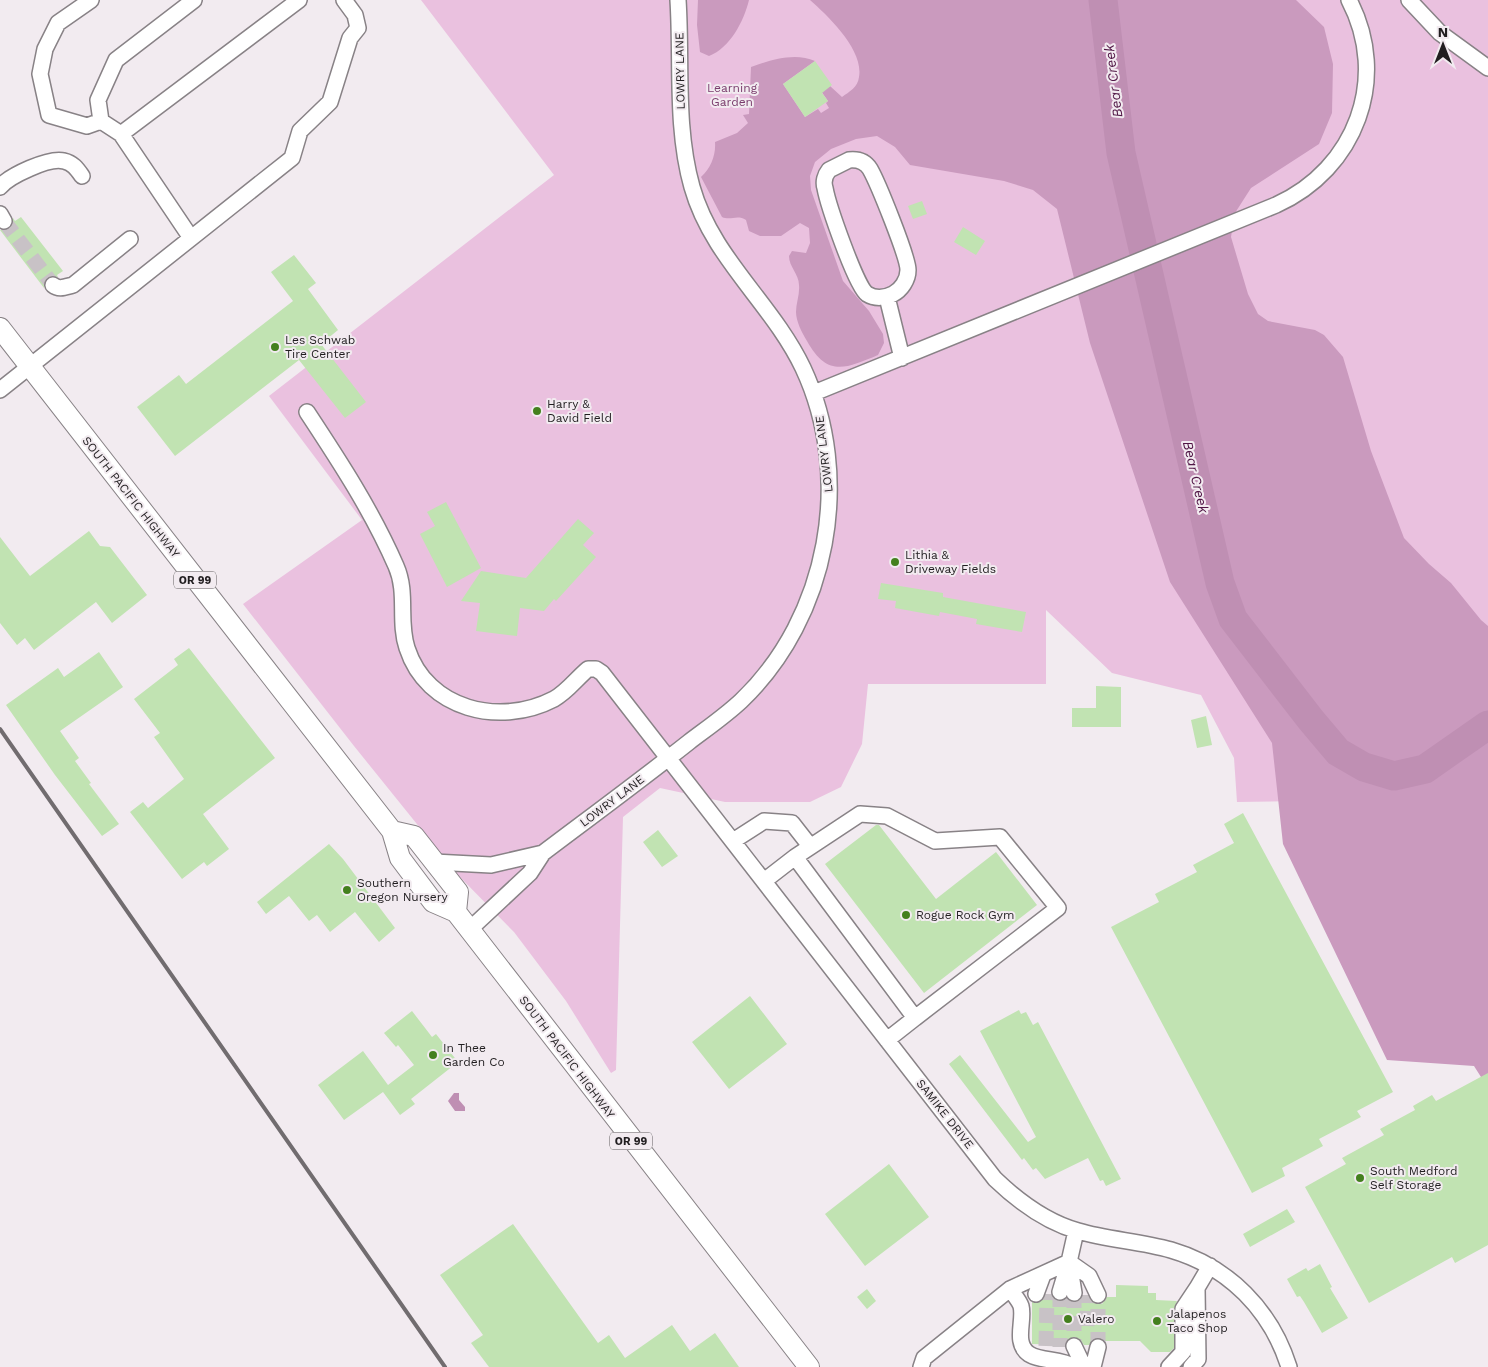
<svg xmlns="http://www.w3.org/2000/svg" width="1488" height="1367" font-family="'Work Sans',sans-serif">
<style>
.green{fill:#eac1df}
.forest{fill:#ca9abe}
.water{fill:#bf8fb3}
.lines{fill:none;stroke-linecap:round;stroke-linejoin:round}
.river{stroke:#bf8fb3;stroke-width:29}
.building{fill:#c1e3b2}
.minor-tunnel{stroke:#c8c2c6;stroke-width:15;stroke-dasharray:15 8;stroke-linecap:butt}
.minor-casing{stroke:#888286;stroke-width:18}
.major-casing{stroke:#888286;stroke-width:22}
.minor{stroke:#fff;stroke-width:15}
.major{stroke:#fff;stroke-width:20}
.rail{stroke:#716c6f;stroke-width:4}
.poi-dot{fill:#44801e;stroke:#f2ebf0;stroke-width:2}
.labels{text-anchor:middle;stroke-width:4;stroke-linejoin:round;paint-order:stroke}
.shield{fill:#f2ebf0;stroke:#605c5e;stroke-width:1}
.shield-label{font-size:11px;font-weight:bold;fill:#211e20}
.street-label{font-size:12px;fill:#211e20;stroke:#f2ebf0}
.park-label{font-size:12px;fill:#7a3d6d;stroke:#f2ebf0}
.poi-label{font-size:12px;fill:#211e20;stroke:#f2ebf0;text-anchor:start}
.water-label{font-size:14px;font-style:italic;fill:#511746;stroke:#f2ebf0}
</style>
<rect width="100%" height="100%" fill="#f2ebf0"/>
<path class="green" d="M 421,0 L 1488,0 L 1488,798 L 1237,802 L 1234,758 L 1201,695 L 1112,673 L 1046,610 L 1046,684 L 868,684 L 862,744 L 841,787 L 810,802 L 725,802 L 660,788 L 623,817 L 616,1070 L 611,1073 L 566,1001 L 514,932 L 458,875 L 354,746 L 243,604 L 362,520 L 269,396 L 554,175 Z"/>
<path class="forest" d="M 698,0 L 749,0 C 744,21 730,48 709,56 L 700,52 L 697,25 Z
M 810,0 L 1296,0 L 1324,27 L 1333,64 L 1332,113 L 1319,144 L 1251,188 L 1235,213 L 1231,237 L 1248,294 L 1258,314 L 1268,321 L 1315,330 L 1324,335 L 1343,357 L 1371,451 L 1404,538 L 1429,564 L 1451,583 L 1481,620 L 1488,626 L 1488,1088 L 1474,1066 L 1387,1060 L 1283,844 L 1272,743 L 1170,582 L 1090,343 L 1057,209 L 1033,190 L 1004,181 L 910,165 L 895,147 L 877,136 L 856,139 L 831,149 L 815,162 L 810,176 L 811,190 L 843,281 L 869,311 L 883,334 L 884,343 L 878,355 C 845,369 827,377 807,341 C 802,333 796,321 796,312 C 796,303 800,294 799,285 C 799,274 789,267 789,256 L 792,251 L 806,253 L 810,243 L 809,228 L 800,223 L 781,236 L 760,236 L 749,231 L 746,220 C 737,214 731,221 722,217 L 701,177 C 711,168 716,155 715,142 L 737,133 L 748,123 L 743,115 L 749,114 L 751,67 C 770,60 795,52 815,61 L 783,84 L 805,117 L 818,109 L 821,113 L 829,108 L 826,103 L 828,101 L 821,91 L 830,86 L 842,97 C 849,92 858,87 859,77 C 864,50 828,16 810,0 Z"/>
<path class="water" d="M 454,1093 L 459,1093 L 459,1100 L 465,1107 L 465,1111 L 455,1111 L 448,1101 Z"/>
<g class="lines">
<path class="river" d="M 1103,0 L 1121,153 L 1220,583 L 1233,619 L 1311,720 L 1338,752 L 1364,767 L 1394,776 L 1425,769 L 1488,725"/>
</g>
<path class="building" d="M 815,61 L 832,85 L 822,93 L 828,101 L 805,117 L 783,84 Z
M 922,201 L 927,214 L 913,219 L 908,206 Z
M 21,217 L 63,271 L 57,275 L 58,277 L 53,276 L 46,279 L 44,288 L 0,230 L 9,229 L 12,225 L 13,218 L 15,221 Z
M 963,227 L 985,241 L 976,255 L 954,242 Z
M 294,255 L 316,283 L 308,289 L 338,330 L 321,344 L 366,402 L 345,418 L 299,360 L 175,456 L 137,407 L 179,375 L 186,384 L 293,301 L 271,272 Z
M 446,502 L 481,568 L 447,587 L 420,534 L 435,526 L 427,512 Z
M 578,519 L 594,533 L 583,545 L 596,557 L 556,601 L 554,599 L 544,611 L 520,608 L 517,636 L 476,631 L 480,603 L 461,601 L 481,571 L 526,578 Z
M 89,531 L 100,546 L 110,547 L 147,595 L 112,623 L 96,602 L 34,650 L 25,638 L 17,645 L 0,623 L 0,537 L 30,576 Z
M 881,583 L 943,593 L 943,597 L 1026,612 L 1022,632 L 976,624 L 977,619 L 940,612 L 939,616 L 895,608 L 896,601 L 878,599 Z
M 189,648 L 275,758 L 203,814 L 229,849 L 207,866 L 204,862 L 182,879 L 130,812 L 143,802 L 148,808 L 184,779 L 154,737 L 160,733 L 134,699 L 178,665 L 174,659 Z
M 99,652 L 123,687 L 60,731 L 79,758 L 75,761 L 91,783 L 89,784 L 119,824 L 102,836 L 55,775 L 6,705 L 58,668 L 64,677 Z
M 1096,686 L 1121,687 L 1121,727 L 1072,727 L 1072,708 L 1096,708 Z
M 1206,716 L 1212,745 L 1197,748 L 1191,720 Z
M 1243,813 L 1393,1092 L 1357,1111 L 1361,1117 L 1319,1139 L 1323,1146 L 1282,1168 L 1285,1176 L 1252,1193 L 1111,927 L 1159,902 L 1155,894 L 1197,872 L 1193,865 L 1234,843 L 1224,824 Z
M 876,825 L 879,825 L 936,899 L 996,852 L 1037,905 L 924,993 L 825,864 Z
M 658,830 L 678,856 L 662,867 L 643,842 Z
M 329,844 L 343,859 L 395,928 L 379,942 L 355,912 L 330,932 L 317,915 L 309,921 L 289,896 L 266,914 L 257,902 Z
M 750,996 L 787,1044 L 729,1089 L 692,1042 Z
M 1019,1010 L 1021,1014 L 1026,1012 L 1033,1025 L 1038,1022 L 1121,1179 L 1106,1186 L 1103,1180 L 1100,1181 L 1088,1158 L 1045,1179 L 1036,1168 L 1033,1170 L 1024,1158 L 1022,1160 L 949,1064 L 960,1055 L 1028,1142 L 1036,1137 L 980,1031 Z
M 412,1011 L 432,1037 L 436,1034 L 458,1062 L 411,1099 L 415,1104 L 400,1115 L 383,1092 L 344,1120 L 318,1085 L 363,1051 L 388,1085 L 414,1065 L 398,1045 L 396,1047 L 384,1033 Z
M 1488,1073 L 1488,1245 L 1455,1263 L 1452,1257 L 1369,1303 L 1305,1187 L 1346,1164 L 1342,1158 L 1384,1135 L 1380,1129 L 1415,1110 L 1413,1106 L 1432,1095 L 1436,1101 Z
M 889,1164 L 929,1217 L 865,1266 L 825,1214 Z
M 1287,1209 L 1295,1222 L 1250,1247 L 1243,1234 Z
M 513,1224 L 598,1343 L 609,1335 L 625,1358 L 672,1325 L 690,1351 L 715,1333 L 739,1367 L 489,1367 L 471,1343 L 483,1335 L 440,1275 Z
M 1320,1264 L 1332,1287 L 1330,1288 L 1348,1318 L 1322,1333 L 1304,1302 L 1300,1296 L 1297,1297 L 1287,1279 L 1306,1268 L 1308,1271 Z
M 1116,1285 L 1148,1286 L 1148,1293 L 1156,1293 L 1156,1300 L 1177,1301 L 1174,1309 L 1174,1348 L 1170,1352 L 1151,1352 L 1140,1341 L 1105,1341 L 1100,1338 L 1092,1340 L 1089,1345 L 1084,1345 L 1080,1339 L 1074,1337 L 1067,1340 L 1065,1345 L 1032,1344 L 1032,1302 L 1038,1303 L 1045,1297 L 1052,1297 L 1058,1301 L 1067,1299 L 1075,1302 L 1082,1297 L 1089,1297 L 1093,1303 L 1102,1304 L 1107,1297 L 1116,1297 Z
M 867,1289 L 876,1301 L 867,1309 L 857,1297 Z"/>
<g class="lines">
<path class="minor-tunnel" d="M 4,221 L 53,285
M 1060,1292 L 1060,1347
M 1074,1293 L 1074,1346
M 1087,1326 L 1088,1295
M 1046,1346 L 1047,1294
M 1098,1347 L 1098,1295"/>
<defs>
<path id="minor" d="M 91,0 L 58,23 L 45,49 L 40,74 L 49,115 L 87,126 L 101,121
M 1409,0 L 1440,33 L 1488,68
M 121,134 L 299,0
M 849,160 C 858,159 865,161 870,169 C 878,183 908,257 908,270 C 908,280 901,290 893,294 C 885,298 875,299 867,294 C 856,286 828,205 825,188 C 823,182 825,175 829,170 Z
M 0,187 C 9,176 49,157 64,161 C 73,163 77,169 82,176
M 0,214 L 4,221
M 191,238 L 121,134 L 101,121 L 98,100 L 116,60 L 194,0
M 53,285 C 59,290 65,287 73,285 L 130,239
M 887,297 L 902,358
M 0,390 L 292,158 L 300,131 L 330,102 L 350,38 L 358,28 L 355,15 L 344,0
M 814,393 L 1276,205 C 1356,169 1390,78 1349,0
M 307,412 C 340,462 372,511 396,566 C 408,593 398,621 407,648 C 427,710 500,727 554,699 C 567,692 577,678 588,669 L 596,669 L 602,673 L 995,1179 C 1019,1202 1046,1222 1078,1231 C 1108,1240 1140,1241 1171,1250 C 1229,1267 1271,1310 1289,1367
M 733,841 L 764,821 L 792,823 L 810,846
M 434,862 L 491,865 L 543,853
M 764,881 L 795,857 L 915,1018 L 1058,908 L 1000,837 L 935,841 L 887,816 L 860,814 L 795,857
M 469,930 L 530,873 L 543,853 C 592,816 641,780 689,742 C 706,729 725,716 741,701 C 829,617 854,477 803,368 C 772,303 712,258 692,187 C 675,127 682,62 678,0
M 887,1040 L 915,1018
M 1069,1262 L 1089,1276 L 1098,1295
M 1070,1268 L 1074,1293
M 1010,1289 C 1013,1294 1019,1300 1021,1306 C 1025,1320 1013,1343 1029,1354 C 1042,1362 1060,1358 1074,1367
M 1060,1292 L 1069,1262
M 1036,1294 L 1043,1275
M 1074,1346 L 1084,1367
M 921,1367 L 924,1358 L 1010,1289 L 1069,1262 L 1076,1231
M 1093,1367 L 1098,1347
M 1169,1367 L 1183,1352 L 1183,1309 L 1197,1288
M 1191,1367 L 1198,1359 L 1197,1288 L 1210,1266"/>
<path id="major" d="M 0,328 L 392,831 L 400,858 L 433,902 L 456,912 L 809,1367
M 392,831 L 414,836 L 458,892 L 456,912"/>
</defs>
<use href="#minor" class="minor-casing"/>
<use href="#major" class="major-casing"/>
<use href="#minor" class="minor"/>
<use href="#major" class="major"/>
<path class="rail" d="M 0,729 L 445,1367"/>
</g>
<g class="poi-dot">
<circle cx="275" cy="347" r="5"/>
<circle cx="537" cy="411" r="5"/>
<circle cx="895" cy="562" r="5"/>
<circle cx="347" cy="890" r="5"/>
<circle cx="906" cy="915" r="5"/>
<circle cx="433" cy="1055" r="5"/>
<circle cx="1360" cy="1178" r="5"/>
<circle cx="1068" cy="1319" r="5"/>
<circle cx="1157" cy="1321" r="5"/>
</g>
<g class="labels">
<g class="shield">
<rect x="174" y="571.5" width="42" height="17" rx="4"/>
<rect x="610" y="1132.5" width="42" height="17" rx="4"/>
</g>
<g class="shield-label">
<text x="195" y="584">OR 99</text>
<text x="631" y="1145">OR 99</text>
</g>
<g class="street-label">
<text transform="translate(680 71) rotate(-91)" y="4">LOWRY LANE</text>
<text transform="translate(824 454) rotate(-97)" y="4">LOWRY LANE</text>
<text transform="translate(131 497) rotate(52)" y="4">SOUTH PACIFIC HIGHWAY</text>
<text transform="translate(612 801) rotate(-37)" y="4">LOWRY LANE</text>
<text transform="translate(567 1057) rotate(53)" y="4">SOUTH PACIFIC HIGHWAY</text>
<text transform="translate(945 1114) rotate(52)" y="4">SAMIKE DRIVE</text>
</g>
<g class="park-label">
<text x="732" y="92">Learning<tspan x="732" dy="14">Garden</tspan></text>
</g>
<g class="poi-label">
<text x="285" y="344">Les Schwab<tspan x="285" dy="14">Tire Center</tspan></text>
<text x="547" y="408">Harry &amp;<tspan x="547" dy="14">David Field</tspan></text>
<text x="905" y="559">Lithia &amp;<tspan x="905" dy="14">Driveway Fields</tspan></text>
<text x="357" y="887">Southern<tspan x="357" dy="14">Oregon Nursery</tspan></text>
<text x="916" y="919">Rogue Rock Gym</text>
<text x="443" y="1052">In Thee<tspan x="443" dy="14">Garden Co</tspan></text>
<text x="1370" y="1175">South Medford<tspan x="1370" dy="14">Self Storage</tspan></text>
<text x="1167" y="1318">Jalapenos<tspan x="1167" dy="14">Taco Shop</tspan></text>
<text x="1078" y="1323">Valero</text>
</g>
<g class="water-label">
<text transform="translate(1113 81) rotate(-97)" y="5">Bear Creek</text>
<text transform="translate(1196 477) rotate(77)" y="5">Bear Creek</text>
</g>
</g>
<g transform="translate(1443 45)" stroke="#f2ebf0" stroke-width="4" paint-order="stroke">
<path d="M0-4L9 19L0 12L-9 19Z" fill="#211e20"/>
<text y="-8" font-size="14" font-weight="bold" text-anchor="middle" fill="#211e20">N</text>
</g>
</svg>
